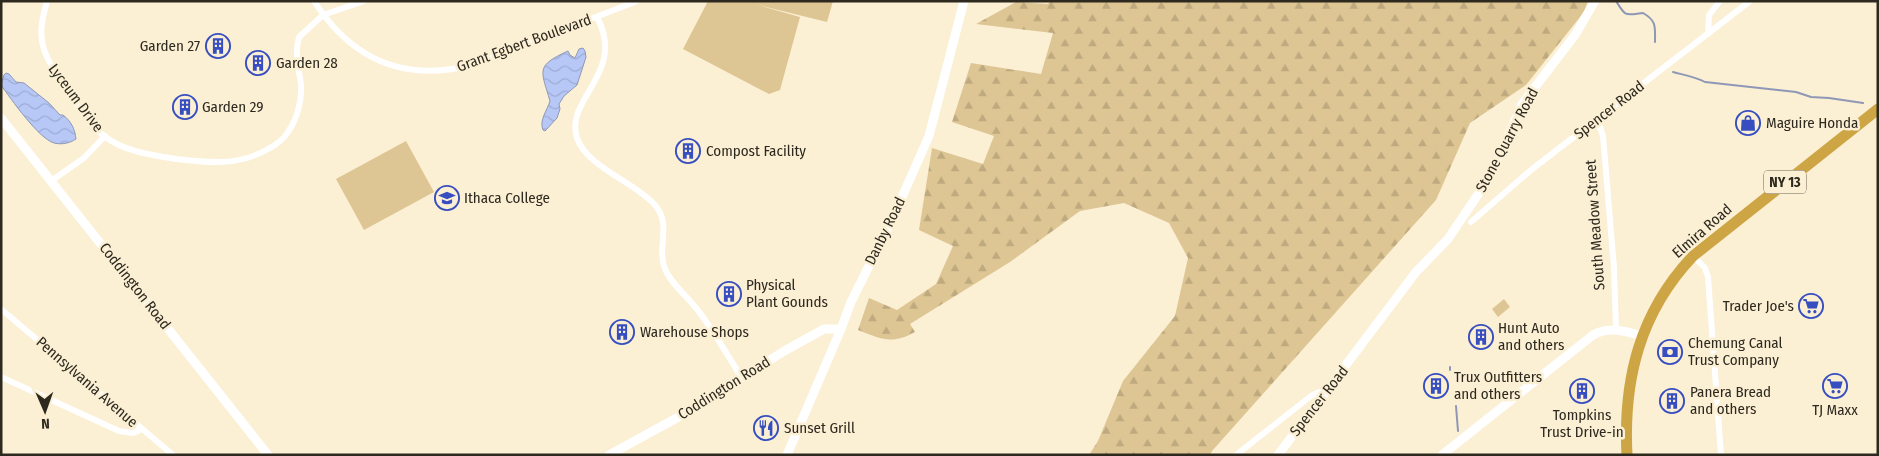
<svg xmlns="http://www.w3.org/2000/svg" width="1879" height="456" font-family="'Fira Sans Condensed',sans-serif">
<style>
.forest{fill:url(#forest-firs)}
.garden{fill:#dec694}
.water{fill:url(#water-waves);stroke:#8e98b6}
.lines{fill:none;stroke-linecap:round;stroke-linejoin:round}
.stream{stroke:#8e98b6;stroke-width:2}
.street{stroke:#fff;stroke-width:6}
.secondary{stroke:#fff;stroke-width:9}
.highway{stroke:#cea544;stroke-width:11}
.labels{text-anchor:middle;stroke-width:5;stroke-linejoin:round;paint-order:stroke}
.shield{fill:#fbefd4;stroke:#6c6455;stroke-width:1}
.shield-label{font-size:14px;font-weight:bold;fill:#2e291f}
.street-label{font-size:15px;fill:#2e291f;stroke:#fbefd4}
.poi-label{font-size:15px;fill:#2e291f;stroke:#fbefd4;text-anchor:start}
</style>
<defs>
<pattern id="forest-firs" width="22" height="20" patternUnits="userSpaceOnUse" patternTransform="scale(1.25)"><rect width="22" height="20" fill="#dec694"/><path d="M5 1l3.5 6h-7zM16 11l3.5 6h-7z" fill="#bfaa7f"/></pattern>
<pattern id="water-waves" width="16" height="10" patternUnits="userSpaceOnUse" patternTransform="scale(1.25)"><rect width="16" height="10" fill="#b7c8f7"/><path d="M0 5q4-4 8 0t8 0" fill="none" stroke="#9eacd3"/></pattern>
</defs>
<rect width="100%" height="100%" fill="#fbefd4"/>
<path class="forest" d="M 1050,1 L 1588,1 L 1584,12 L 1526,85 L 1470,123 L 1436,200 L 1212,451 L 1210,455 L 1089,455 L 1098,441 L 1123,381 L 1175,316 L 1188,258 L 1169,223 L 1124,203 L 1080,211 L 1010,262 L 910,324 L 915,332 C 892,345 881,339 858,330 L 869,298 L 897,310 L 936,284 L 953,246 L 919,230 L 932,148 L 983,164 L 994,136 L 952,122 L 971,63 L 1041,74 L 1053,33 L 976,24 L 1016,2 L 1048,4 Z"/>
<path class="garden" d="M 708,1 L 833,1 L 827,22 L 754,4 L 800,17 L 780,90 L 769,94 L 683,49 Z
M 406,141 L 434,192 L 364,230 L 336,179 Z
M 1504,299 L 1510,307 L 1498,317 L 1492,309 Z"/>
<path class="water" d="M 583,48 L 585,51 L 586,57 L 577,85 L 564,96 L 559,104 L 560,109 L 557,118 L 545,131 L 543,130 C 539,120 547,111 550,101 C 541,70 535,66 568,51 L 570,55 L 575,58 L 579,49 Z
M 6,73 L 9,74 L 16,82 L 24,83 L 49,103 L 60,115 L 63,115 C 71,121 75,129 76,139 C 70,143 62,145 54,143 C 38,138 11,99 1,85 L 4,75 Z"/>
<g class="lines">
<path class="stream" d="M 1616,1 C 1626,17 1624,15 1643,13 C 1657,21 1655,27 1655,42
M 1673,72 C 1684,75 1696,77 1705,82 L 1796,92 L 1811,97 L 1829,98 L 1863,103
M 1450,367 L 1450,370
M 1456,406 L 1458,431"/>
<path class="street" d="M 47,1 C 43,16 39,30 43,46 C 48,66 87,123 104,136 C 125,152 151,155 176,159 C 209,163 239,166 268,149 C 276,145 283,140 288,132 C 297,119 302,101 301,85 C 299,68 294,54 299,37 L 323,15 L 364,1
M 314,1 C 353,62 407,83 476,64 L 637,1
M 597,17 C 627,74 564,98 577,138 C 586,166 634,182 654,204 C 673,224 656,247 665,269 C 671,284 686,295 696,308 C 713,329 727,355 742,378
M 1708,34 L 1709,15 L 1720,1
M 1597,119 L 1603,136 L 1614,268 L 1616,329
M 51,181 L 84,158 L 105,136
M 1471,222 L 1531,170 L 1750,1
M 1693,256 L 1705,268 L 1708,277 L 1721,455
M 1,309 L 173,455
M 1,377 L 119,431 L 133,433 L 142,429
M 1236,455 L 1311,396 L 1319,392 L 1325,393"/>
<path class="secondary" d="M 1,118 L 268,455
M 609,455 L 684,414 L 786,350 L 824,329 L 841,329
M 787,455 L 841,329 L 851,302 L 891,222 L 929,136 L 964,1
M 1278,455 L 1416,272 L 1448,239 L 1481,190 L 1494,168 L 1522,104 L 1575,35 L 1595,1
M 1442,455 L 1593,335 C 1610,326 1625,331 1643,336"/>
<path class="highway" d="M 1627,455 C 1623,379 1640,312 1693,256 L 1878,109"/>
</g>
<defs>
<symbol id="building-ring" viewBox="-11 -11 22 22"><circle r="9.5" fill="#fbefd4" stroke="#374ec0" stroke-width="1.5"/><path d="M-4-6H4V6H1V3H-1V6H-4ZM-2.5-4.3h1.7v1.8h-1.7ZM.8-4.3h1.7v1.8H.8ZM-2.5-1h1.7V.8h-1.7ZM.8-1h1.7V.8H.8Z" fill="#374ec0"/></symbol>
<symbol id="shop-ring" viewBox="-11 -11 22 22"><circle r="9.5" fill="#fbefd4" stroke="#374ec0" stroke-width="1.5"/><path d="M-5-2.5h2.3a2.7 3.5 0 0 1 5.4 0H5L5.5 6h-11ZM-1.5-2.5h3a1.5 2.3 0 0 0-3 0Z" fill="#374ec0"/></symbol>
<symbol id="university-ring" viewBox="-11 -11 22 22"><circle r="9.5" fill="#fbefd4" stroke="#374ec0" stroke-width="1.5"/><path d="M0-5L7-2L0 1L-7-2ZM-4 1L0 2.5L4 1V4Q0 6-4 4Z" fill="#374ec0"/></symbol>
<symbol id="supermarket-ring" viewBox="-11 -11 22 22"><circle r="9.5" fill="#fbefd4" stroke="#374ec0" stroke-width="1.5"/><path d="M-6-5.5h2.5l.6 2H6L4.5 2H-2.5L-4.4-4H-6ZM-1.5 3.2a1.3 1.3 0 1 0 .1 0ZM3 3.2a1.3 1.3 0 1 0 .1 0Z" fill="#374ec0"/></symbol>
<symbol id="bank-ring" viewBox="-11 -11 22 22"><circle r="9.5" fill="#fbefd4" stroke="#374ec0" stroke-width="1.5"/><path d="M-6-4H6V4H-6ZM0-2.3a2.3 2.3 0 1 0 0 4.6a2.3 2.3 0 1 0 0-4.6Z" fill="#374ec0"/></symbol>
<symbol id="restaurant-ring" viewBox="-11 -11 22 22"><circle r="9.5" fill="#fbefd4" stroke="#374ec0" stroke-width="1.5"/><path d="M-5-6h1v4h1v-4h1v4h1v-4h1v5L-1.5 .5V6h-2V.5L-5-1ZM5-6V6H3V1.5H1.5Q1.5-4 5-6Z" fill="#374ec0"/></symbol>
</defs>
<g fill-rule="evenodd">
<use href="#building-ring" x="204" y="32" width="28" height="28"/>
<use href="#building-ring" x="244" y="49" width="28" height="28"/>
<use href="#building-ring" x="171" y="93" width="28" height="28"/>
<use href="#shop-ring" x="1734" y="109" width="28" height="28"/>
<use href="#building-ring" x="674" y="137" width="28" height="28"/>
<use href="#university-ring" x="433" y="184" width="28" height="28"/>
<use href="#building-ring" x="715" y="280" width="28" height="28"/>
<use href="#supermarket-ring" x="1797" y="292" width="28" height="28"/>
<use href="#building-ring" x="608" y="318" width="28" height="28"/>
<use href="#building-ring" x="1467" y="323" width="28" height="28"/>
<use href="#bank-ring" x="1656" y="338" width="28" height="28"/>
<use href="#building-ring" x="1422" y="372" width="28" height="28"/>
<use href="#supermarket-ring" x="1821" y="372" width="28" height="28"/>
<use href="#building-ring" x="1568" y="377" width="28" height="28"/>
<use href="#building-ring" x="1658" y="387" width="28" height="28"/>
<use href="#restaurant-ring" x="752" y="414" width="28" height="28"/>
</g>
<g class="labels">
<rect class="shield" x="1764" y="170.5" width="42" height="23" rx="4"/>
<g class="shield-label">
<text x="1785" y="187">NY 13</text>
</g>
<g class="street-label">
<text transform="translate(524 43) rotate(-20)" y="5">Grant Egbert Boulevard</text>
<text transform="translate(76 98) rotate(53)" y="5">Lyceum Drive</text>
<text transform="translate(1609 110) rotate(-38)" y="5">Spencer Road</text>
<text transform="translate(1507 140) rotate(-62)" y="5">Stone Quarry Road</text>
<text transform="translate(1595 225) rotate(-94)" y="5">South Meadow Street</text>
<text transform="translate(885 231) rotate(-64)" y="5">Danby Road</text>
<text transform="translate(1702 231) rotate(-41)" y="5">Elmira Road</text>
<text transform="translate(135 286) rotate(52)" y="5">Coddington Road</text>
<text transform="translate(87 382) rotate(41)" y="5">Pennsylvania Avenue</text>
<text transform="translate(724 388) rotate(-32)" y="5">Coddington Road</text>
<text transform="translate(1319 401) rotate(-52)" y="5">Spencer Road</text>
</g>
<g class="poi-label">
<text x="200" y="51" text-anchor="end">Garden 27</text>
<text x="276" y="68">Garden 28</text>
<text x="202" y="112">Garden 29</text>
<text x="1766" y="128">Maguire Honda</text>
<text x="706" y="156">Compost Facility</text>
<text x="464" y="203">Ithaca College</text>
<text x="746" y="290">Physical<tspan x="746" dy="17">Plant Gounds</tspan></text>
<text x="1794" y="311" text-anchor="end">Trader Joe's</text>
<text x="1498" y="333">Hunt Auto<tspan x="1498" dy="17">and others</tspan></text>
<text x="640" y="337">Warehouse Shops</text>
<text x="1688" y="348">Chemung Canal<tspan x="1688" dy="17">Trust Company</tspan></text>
<text x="1454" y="382">Trux Outfitters<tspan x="1454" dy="17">and others</tspan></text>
<text x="1690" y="397">Panera Bread<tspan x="1690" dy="17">and others</tspan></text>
<text x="1835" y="415" text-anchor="middle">TJ Maxx</text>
<text x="1582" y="420" text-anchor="middle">Tompkins<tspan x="1582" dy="17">Trust Drive-in</tspan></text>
<text x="784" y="433">Sunset Grill</text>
</g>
</g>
<rect width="1879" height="456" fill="none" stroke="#2e291f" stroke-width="5"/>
<g transform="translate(45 411) rotate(178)" stroke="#fbefd4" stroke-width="4" paint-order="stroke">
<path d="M0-4L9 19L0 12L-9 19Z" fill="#2e291f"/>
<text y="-8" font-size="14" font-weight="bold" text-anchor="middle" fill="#2e291f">N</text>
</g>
</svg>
